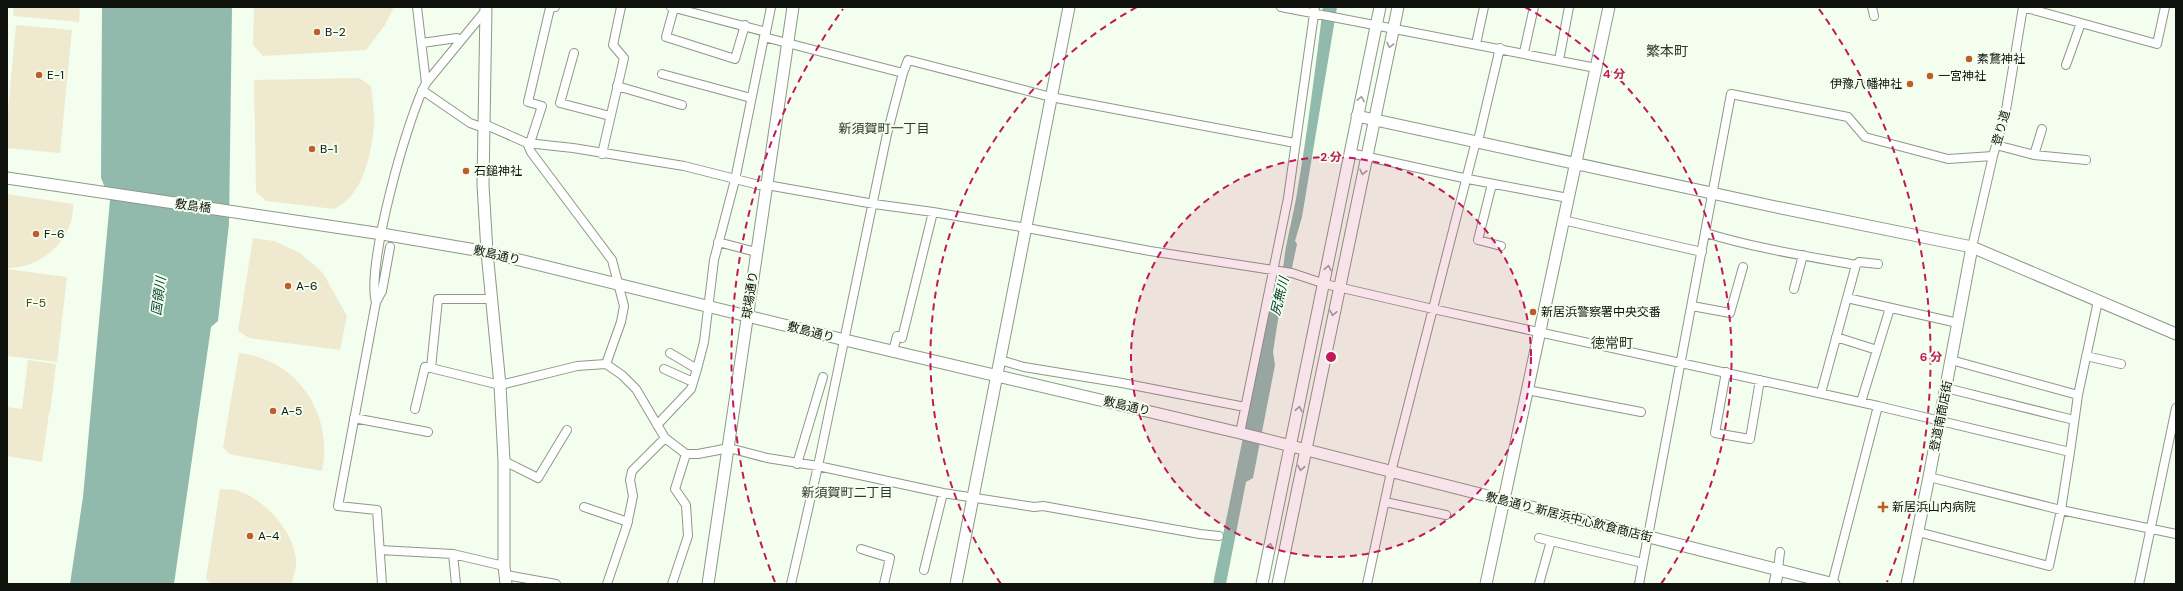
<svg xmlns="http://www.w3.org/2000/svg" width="2183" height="591" font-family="'DM Sans','Noto Sans JP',sans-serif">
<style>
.green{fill:#efeacf}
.water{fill:#92baac}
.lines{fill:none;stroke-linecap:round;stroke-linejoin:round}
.minor-casing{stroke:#8e9889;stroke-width:10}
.tertiary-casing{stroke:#8e9889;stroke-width:13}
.minor{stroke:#fff;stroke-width:8}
.tertiary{stroke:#fff;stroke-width:11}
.oneway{stroke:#9fa09e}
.ring{fill:none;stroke:#c2185b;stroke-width:2;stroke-dasharray:7 5}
.poi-dot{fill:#c15c2a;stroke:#f3feee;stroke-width:1.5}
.labels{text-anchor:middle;stroke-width:4;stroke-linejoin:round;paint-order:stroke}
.poi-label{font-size:12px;fill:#0f120d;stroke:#f3feee;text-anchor:start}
.street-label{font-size:12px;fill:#0f120d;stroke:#f3feee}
.park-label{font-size:12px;fill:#4c4101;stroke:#f3feee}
.neighbourhood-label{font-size:13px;fill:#30382c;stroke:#f3feee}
.water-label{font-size:13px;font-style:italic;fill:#033f31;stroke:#f3feee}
.quarter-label{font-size:14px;fill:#30382c;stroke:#f3feee}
.centre{fill:#c2185b;stroke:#f3feee;stroke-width:2}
.ring-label{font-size:12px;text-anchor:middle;font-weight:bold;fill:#c2185b;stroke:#f3feee;stroke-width:4;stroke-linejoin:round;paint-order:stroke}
</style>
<rect width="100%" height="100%" fill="#f3feee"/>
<path class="green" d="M 14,7 L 80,7 L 79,22 L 13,16 Z
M 254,7 L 393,7 L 393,9 L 385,25 L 366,50 L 263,56 L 253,45 Z
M 16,25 L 72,30 L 60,153 L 7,148 L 7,120 Z
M 359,78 L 371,86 C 372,99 375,113 374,126 C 371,155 363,196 334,209 L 266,201 L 256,192 L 254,80 Z
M 7,194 L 73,204 C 75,239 41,269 7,268 Z
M 253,238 L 274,241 L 300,253 L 323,273 L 347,316 L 340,350 L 249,338 L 238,331 Z
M 7,269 L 67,277 L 57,362 L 7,356 Z
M 239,353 C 297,359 334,414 322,471 L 229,454 L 223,447 Z
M 28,360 L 56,364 L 50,413 L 23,409 L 49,413 L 42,462 L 7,456 L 7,407 L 22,409 Z
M 220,489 C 224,490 230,489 235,490 C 263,497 293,530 296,559 C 297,567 293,576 292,584 L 211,584 L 206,579 Z"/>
<path class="water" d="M 102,7 L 232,7 L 229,224 L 218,321 L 211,327 L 174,584 L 70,584 L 83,497 L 110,200 L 101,178 Z
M 1323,7 L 1337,7 L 1302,217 L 1295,241 L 1297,244 L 1290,277 L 1284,281 L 1273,352 L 1275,365 L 1253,478 L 1246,482 L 1226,584 L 1213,584 L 1274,286 C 1285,275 1283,261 1286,247 C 1289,231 1293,215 1296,199 C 1307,136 1315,71 1323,7 Z"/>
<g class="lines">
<defs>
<path id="minor" d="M 417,7 L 426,83
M 671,7 L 766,32 L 771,7
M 1281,7 L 1596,68
M 1872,7 L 1874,16
M 2023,7 L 2081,23
M 674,8 L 666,37 L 735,59 L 745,25
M 766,32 L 764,37 L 903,73 L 908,60 L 1051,97 L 1295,143
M 422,43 L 457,38 L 460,40
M 1476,44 L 1484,7
M 1524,52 L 1534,7
M 574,53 L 560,103 L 610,116
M 1559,60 L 1569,7
M 2066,65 L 2081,23 L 2157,44 L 2165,7
M 662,74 L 751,98
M 617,86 L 682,105
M 422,90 L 470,123 L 484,128
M 484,124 L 527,143 L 573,148 L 684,166 L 759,185 L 767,185 L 874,204 L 933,212 L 1027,228 L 1150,251 L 1292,273 L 1325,284 L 1433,309 L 1878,406 L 1832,584
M 1478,141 L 1500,48
M 527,143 L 531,152 L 612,260 L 624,306 L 621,322 L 606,364
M 530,143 L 542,106 L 528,102 L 550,8 L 555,7
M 1996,145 L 2034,155 L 2086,160
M 1350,153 L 1468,179 L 1568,198
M 602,154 L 624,58 L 613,45 L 621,7
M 2034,155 L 2042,129
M 1492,184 L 1478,240 L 1501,246
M 1563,220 L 1702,252
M 1706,233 C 1754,248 1806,256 1856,265 L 1859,262 L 1878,264
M 718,242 L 756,252
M 1972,247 L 1993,156 L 2006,110 L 2023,7
M 1794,289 L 1803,255
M 1847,298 L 1958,323
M 492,299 L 438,299 L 431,368 L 500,385 L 577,366 L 606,364 L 622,375 L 636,389 L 665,438 L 686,454 L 698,454 L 729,448 L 767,458 L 818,466 L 943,493 L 1034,507 L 1043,506 L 1200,534 L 1219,536
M 376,302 L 382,291 L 390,247
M 1692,306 L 1730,313 L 1743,267
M 1836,337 L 1877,350
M 893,351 L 897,336 L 902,338 L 933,212
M 2086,356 L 2121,364
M 1000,360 L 1024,367 L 1122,383 L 1245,407
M 1951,360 L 2078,395
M 664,369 L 693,382
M 697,369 L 704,342 L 714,260 L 735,180 L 764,37
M 1726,372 L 1715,433 L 1750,439 L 1760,380
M 1946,388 L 2074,420
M 1527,390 L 1641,412
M 1821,393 L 1856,265
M 1861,402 L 1890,308
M 1878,406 L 2070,452 L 2061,510 L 2049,566 L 1918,532
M 415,409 L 425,367 L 431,368
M 354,418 L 428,432
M 657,425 L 691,389 L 697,369 L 670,353
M 1240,433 L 1288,198 L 1315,7
M 2070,452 L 2078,395 L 2098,301
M 504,461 L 538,478 L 567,430
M 797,464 L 823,377
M 1929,477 L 2061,510 L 2176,534
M 1385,502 L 1446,515
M 584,507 L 628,522
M 1539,538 L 1551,541
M 861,549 L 890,558 L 884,584
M 380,550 L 453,554 L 456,584
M 453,554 L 504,566
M 1778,569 L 1780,552
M 924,570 L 943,493
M 506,575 L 556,584
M 382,584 L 377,510 L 338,506 L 376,302 C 366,266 407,119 426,83 L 486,10
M 607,584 L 627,525 L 633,496 L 630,480 L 632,471 L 665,438
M 672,584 L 688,536 L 686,505 L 675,489 L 686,454
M 791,584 L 818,466 L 887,134 L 903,73
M 1367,584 L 1391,472 L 1476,141
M 1539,584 L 1551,541 L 1643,563
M 1639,584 L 1731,94 L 1848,117 L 1865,137 L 1948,159 L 1993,156
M 2139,584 L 2176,408"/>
<path id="tertiary" d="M 486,7 L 483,185 L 487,252 L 500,385 L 504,461 L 504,566 L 506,584
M 1357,116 L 1776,207 L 1972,247 L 2176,334
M 7,178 L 382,234 L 487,252 L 845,340 L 1240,433 L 1834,584
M 708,584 L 793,7
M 956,584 L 1069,7
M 1262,584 L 1380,7
M 1278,584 L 1398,7
M 1486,584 L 1609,7
M 1775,584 L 1778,569
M 1907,584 L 1929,477 L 1972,247"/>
</defs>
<use href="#minor" class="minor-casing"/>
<use href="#tertiary" class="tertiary-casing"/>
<use href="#minor" class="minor"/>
<use href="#tertiary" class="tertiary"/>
</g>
<defs><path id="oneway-chevron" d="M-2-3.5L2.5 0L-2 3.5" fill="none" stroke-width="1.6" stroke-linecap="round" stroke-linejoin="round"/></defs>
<g class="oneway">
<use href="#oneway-chevron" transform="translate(1390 45) rotate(102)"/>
<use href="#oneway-chevron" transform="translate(1361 99) rotate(-78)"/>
<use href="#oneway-chevron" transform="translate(1363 172) rotate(102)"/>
<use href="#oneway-chevron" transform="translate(1328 268) rotate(-79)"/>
<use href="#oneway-chevron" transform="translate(1333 313) rotate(102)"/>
<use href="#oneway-chevron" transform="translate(1299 409) rotate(-79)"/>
<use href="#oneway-chevron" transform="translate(1301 468) rotate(101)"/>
<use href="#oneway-chevron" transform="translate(1270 546) rotate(-78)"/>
</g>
<circle cx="1331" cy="357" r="200" fill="#c2185b" fill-opacity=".12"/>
<g class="ring">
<circle cx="1331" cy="357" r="200"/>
<path d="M1001 584A400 400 0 0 1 1137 7M1525 7A400 400 0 0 1 1661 584"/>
<path d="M775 582A600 600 0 0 1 843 9M1819 9A600 600 0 0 1 1887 582"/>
</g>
<g class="poi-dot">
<circle cx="317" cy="32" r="4"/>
<circle cx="1969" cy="59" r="4"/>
<circle cx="39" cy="75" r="4"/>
<circle cx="1930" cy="76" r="4"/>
<circle cx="1910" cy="84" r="4"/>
<circle cx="312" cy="149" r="4"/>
<circle cx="466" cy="171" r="4"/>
<circle cx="36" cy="234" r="4"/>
<circle cx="288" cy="286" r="4"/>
<circle cx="1533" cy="312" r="4"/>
<circle cx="273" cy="411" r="4"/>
<path d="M1881 501h4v4h4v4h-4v4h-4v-4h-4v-4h4z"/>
<circle cx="250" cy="536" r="4"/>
</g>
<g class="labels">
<g class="poi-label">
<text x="325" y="36">B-2</text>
<text x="1977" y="63">素鵞神社</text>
<text x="47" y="79">E-1</text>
<text x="1938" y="80">一宮神社</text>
<text x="1902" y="88" text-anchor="end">伊豫八幡神社</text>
<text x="320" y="153">B-1</text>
<text x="474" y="175">石鎚神社</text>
<text x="44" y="238">F-6</text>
<text x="296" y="290">A-6</text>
<text x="1541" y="316">新居浜警察署中央交番</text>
<text x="281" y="415">A-5</text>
<text x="1892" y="511">新居浜山内病院</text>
<text x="258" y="540">A-4</text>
</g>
<g class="street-label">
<text transform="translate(2001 128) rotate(-74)" y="4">登り道</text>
<text transform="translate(193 206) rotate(8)" y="4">敷島橋</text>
<text transform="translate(497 255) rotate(13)" y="4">敷島通り</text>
<text transform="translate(750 295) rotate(-82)" y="4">球場通り</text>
<text transform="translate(811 332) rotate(14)" y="4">敷島通り</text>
<text transform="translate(1127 406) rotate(13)" y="4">敷島通り</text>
<text transform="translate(1941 416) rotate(-79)" y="4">登道南商店街</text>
<text transform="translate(1569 517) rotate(14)" y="4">敷島通り 新居浜中心飲食商店街</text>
</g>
<g class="park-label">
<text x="36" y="307">F-5</text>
</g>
<g class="neighbourhood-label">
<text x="884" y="133">新須賀町一丁目</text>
<text x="847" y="497">新須賀町二丁目</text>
</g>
<g class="water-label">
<text transform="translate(158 296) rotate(-83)" y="5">国領川</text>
<text transform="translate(1279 296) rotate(-76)" y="5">尻無川</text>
</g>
<g class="quarter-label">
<text x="1667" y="56">繁本町</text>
<text x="1612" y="348">徳常町</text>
</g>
</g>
<circle cx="1331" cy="357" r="6" class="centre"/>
<g class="ring-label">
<text x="1614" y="78">4 分</text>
<text x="1331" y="161">2 分</text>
<text x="1931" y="361">6 分</text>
</g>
<rect width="2183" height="591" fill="none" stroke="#0f120d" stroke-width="16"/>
</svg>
